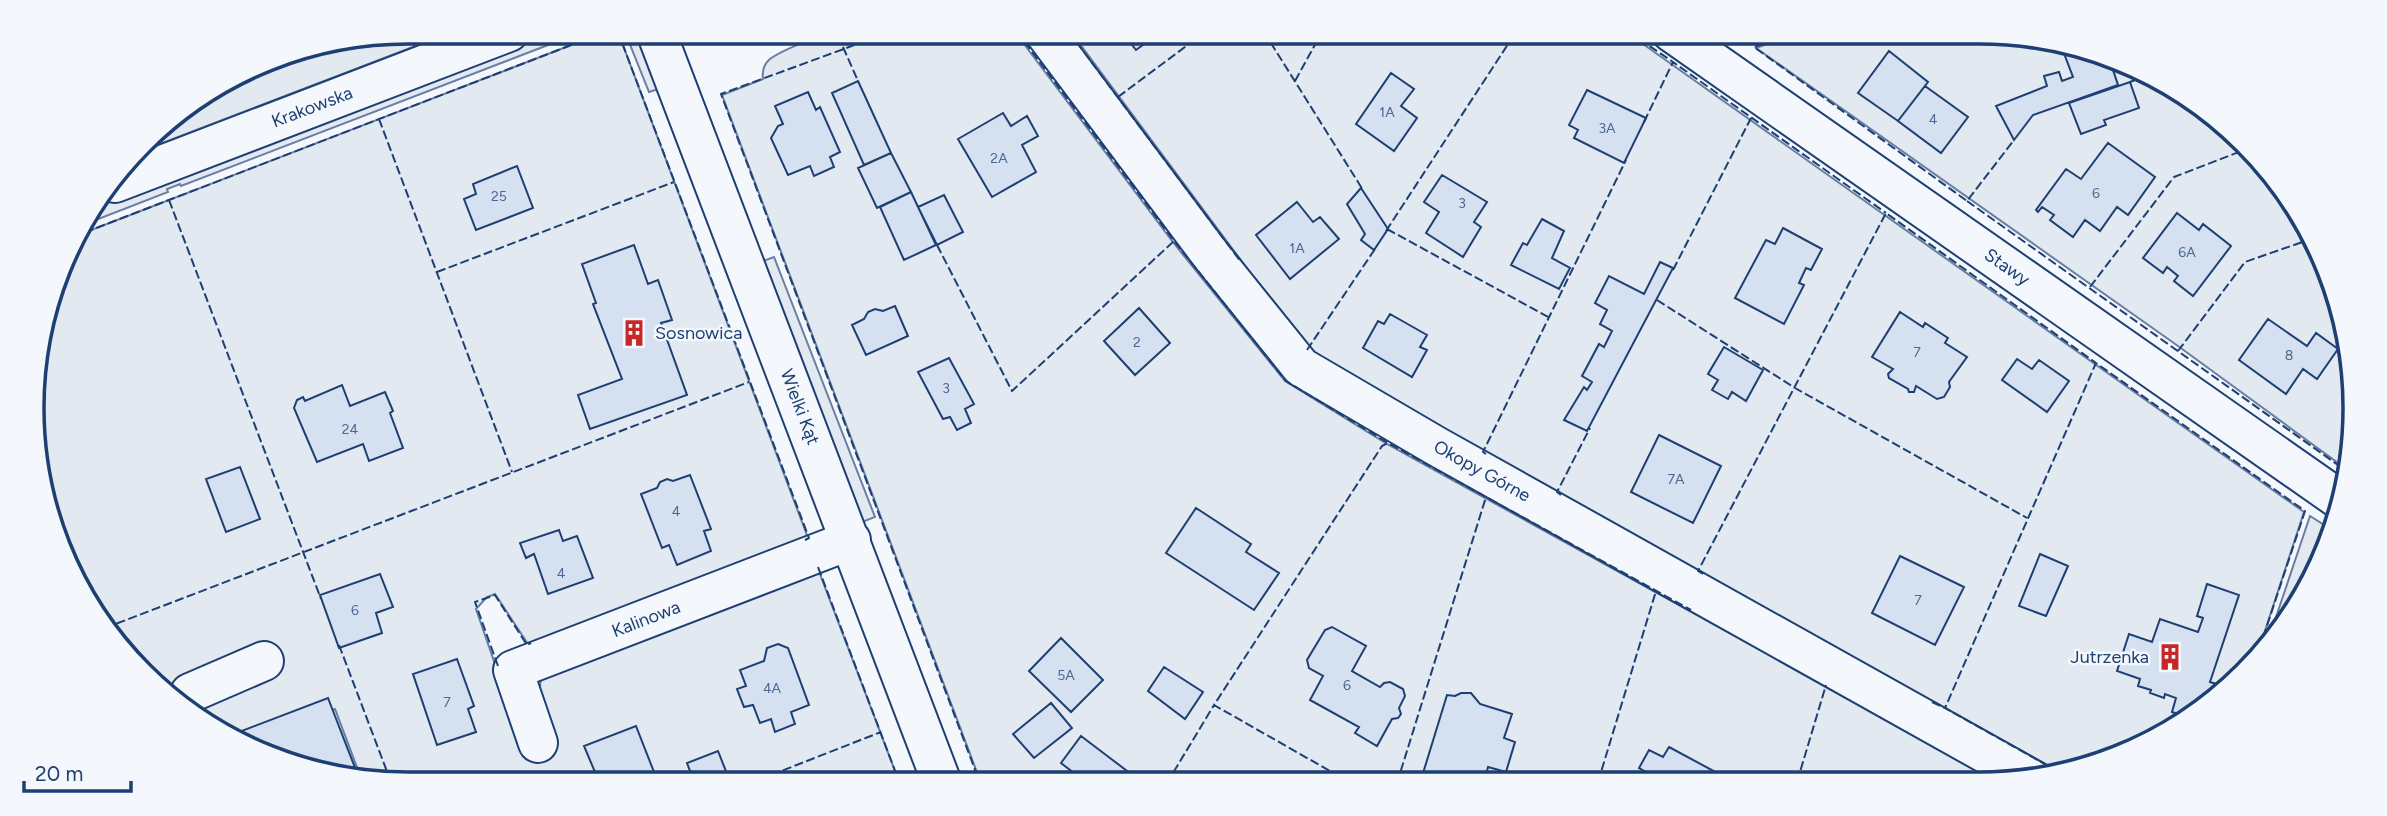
<svg xmlns="http://www.w3.org/2000/svg" width="2387" height="816" font-family="Figtree,sans-serif">
<style>
.green{fill:#e3e9f0;stroke:#687fa3;stroke-width:2}
.building{fill:#d5e0f0;stroke:#1d3f73;stroke-width:2}
.lines{fill:none;stroke-linecap:round;stroke-linejoin:round}
.minor-casing{stroke:#1d3f73;stroke-width:42}
.minor{stroke:#f4f7fb;stroke-width:38}
.fence{stroke:#1d3f73;stroke-width:2;stroke-dasharray:9 3.5;stroke-linecap:butt}
.wall{stroke:#1d3f73;stroke-width:3.5}
.labels{text-anchor:middle;stroke-width:5;stroke-linejoin:round;paint-order:stroke}
.number-label{font-size:14px;fill:#4b6792}
.street-label{font-size:18px;fill:#1d3f73;stroke:#f4f7fb}
.poi-label{font-size:18px;fill:#1d3f73;stroke:#f4f7fb;text-anchor:start}
.rim{fill:none;stroke:#1d3f73;stroke-width:3.5}
</style>
<rect width="100%" height="100%" fill="#f4f7fb"/>
<path class="green" d="M 408,32 L 452,32 L 139,152 L 159,125 L 254,66 L 277,58 Z
M 542,32 L 582,32 L 181,186 L 180,184 L 167,189 L 168,192 L 83,225 L 102,201 L 334,108 L 336,111 Z
M 605,32 L 618,32 L 808,538 L 528,644 L 495,594 L 487,597 L 476,609 L 526,754 L 538,711 L 541,676 L 818,569 L 900,784 L 408,784 L 392,782 L 390,777 L 382,781 L 361,778 L 335,709 L 240,740 L 199,721 L 95,617 L 44,505 L 35,359 L 73,237 Z
M 625,32 L 644,32 L 665,87 L 649,92 Z
M 833,32 L 1015,32 L 1172,241 L 1285,381 L 1387,444 L 1998,781 L 981,783 L 722,95 L 763,79 C 762,72 764,64 770,59 C 780,51 820,35 833,32 Z
M 1071,32 L 1626,32 L 2304,512 L 2257,655 L 2228,691 L 2145,746 L 2060,772 L 1482,451 L 1307,349 Z
M 1801,32 L 1979,32 L 2076,44 L 2208,109 L 2305,219 L 2352,358 L 2345,468 L 2178,346 L 1756,48 Z
M 774,257 L 875,517 L 857,524 L 758,263 Z
M 2310,516 L 2332,530 L 2305,597 L 2268,641 Z"/>
<path class="building" d="M 1122,32 L 1161,32 L 1136,50 Z
M 2076,44 L 2110,61 L 2118,85 L 2033,115 L 2014,140 L 1996,106 L 2047,86 L 2044,76 L 2059,72 L 2062,81 L 2073,77 L 2065,56 L 2070,45 Z
M 1889,51 L 1928,82 L 1898,121 L 1858,93 Z
M 1391,73 L 1414,89 L 1401,106 L 1417,118 L 1394,151 L 1356,124 Z
M 858,81 L 891,153 L 864,165 L 832,93 Z
M 2130,82 L 2139,108 L 2104,120 L 2106,125 L 2081,134 L 2069,103 Z
M 1925,86 L 1968,117 L 1941,153 L 1898,121 Z
M 1587,90 L 1646,118 L 1624,163 L 1574,138 L 1578,130 L 1569,125 Z
M 808,92 L 816,110 L 820,107 L 840,152 L 830,157 L 834,167 L 814,176 L 810,166 L 788,175 L 771,138 L 778,126 L 783,124 L 775,106 Z
M 1003,113 L 1011,126 L 1027,116 L 1038,136 L 1022,145 L 1036,172 L 992,197 L 958,139 Z
M 2108,143 L 2155,177 L 2128,215 L 2117,207 L 2100,231 L 2085,220 L 2073,237 L 2050,220 L 2054,215 L 2042,207 L 2038,212 L 2036,210 L 2066,169 L 2081,179 Z
M 891,153 L 911,192 L 877,208 L 858,168 Z
M 517,166 L 533,208 L 476,230 L 464,199 L 476,194 L 473,184 Z
M 1442,175 L 1487,202 L 1474,222 L 1481,227 L 1463,257 L 1426,233 L 1439,212 L 1424,202 Z
M 1361,188 L 1388,229 L 1374,250 L 1361,240 L 1365,234 L 1347,204 Z
M 911,192 L 936,245 L 904,260 L 880,207 Z
M 944,195 L 963,232 L 937,245 L 918,207 Z
M 1297,202 L 1313,222 L 1320,217 L 1339,239 L 1290,279 L 1256,235 Z
M 2177,213 L 2199,230 L 2203,224 L 2231,246 L 2193,296 L 2174,281 L 2178,276 L 2167,267 L 2163,273 L 2143,258 Z
M 1542,219 L 1564,231 L 1552,258 L 1570,268 L 1559,289 L 1511,265 L 1523,243 L 1527,245 Z
M 1783,228 L 1822,249 L 1811,270 L 1806,268 L 1799,283 L 1804,285 L 1784,324 L 1735,298 L 1766,240 L 1775,244 Z
M 634,245 L 648,284 L 658,280 L 672,320 L 661,323 L 687,395 L 590,429 L 578,395 L 622,379 L 593,304 L 596,303 L 582,264 Z
M 1660,262 L 1673,268 L 1587,431 L 1564,420 L 1584,387 L 1587,390 L 1592,382 L 1582,376 L 1599,344 L 1604,347 L 1612,331 L 1600,324 L 1607,310 L 1595,303 L 1609,276 L 1644,294 Z
M 895,306 L 908,336 L 866,355 L 852,325 L 864,319 L 868,312 L 875,309 L 883,311 Z
M 1139,308 L 1170,343 L 1135,375 L 1104,341 Z
M 1900,312 L 1923,327 L 1925,323 L 1948,338 L 1945,343 L 1967,357 L 1949,382 L 1950,387 L 1944,397 L 1937,399 L 1916,386 L 1914,392 L 1909,392 L 1908,389 L 1889,378 L 1888,374 L 1893,369 L 1872,357 Z
M 1390,314 L 1427,335 L 1420,347 L 1427,350 L 1412,377 L 1363,348 L 1378,321 L 1384,324 Z
M 2268,319 L 2307,346 L 2316,333 L 2338,349 L 2317,379 L 2303,369 L 2286,394 L 2239,360 Z
M 1724,347 L 1763,370 L 1746,401 L 1732,392 L 1728,399 L 1712,390 L 1718,380 L 1708,374 Z
M 949,358 L 974,404 L 965,409 L 971,423 L 957,430 L 950,417 L 943,419 L 918,372 Z
M 2017,359 L 2032,369 L 2039,360 L 2069,381 L 2047,412 L 2002,380 Z
M 342,385 L 350,406 L 385,392 L 393,411 L 390,413 L 403,448 L 369,461 L 363,444 L 317,462 L 294,408 L 297,400 L 303,397 L 305,401 Z
M 1659,435 L 1721,466 L 1693,523 L 1631,492 Z
M 240,467 L 260,519 L 226,532 L 206,479 Z
M 690,475 L 711,529 L 704,531 L 711,551 L 677,565 L 669,545 L 662,548 L 641,494 L 657,488 L 660,482 L 667,479 L 673,481 Z
M 1196,508 L 1251,544 L 1246,552 L 1279,573 L 1254,610 L 1166,553 Z
M 559,530 L 563,541 L 577,536 L 593,578 L 548,594 L 534,554 L 526,558 L 520,543 Z
M 2040,554 L 2068,566 L 2046,616 L 2019,606 Z
M 1900,556 L 1964,587 L 1935,645 L 1872,613 Z
M 380,574 L 393,607 L 376,613 L 382,633 L 339,648 L 320,595 Z
M 2207,584 L 2239,595 L 2210,682 L 2223,686 L 2219,696 L 2188,717 L 2172,712 L 2176,698 L 2165,694 L 2164,698 L 2150,693 L 2151,690 L 2138,686 L 2140,679 L 2117,671 L 2129,634 L 2152,642 L 2160,619 L 2198,632 L 2203,618 L 2197,616 Z
M 1332,627 L 1366,646 L 1352,671 L 1380,687 L 1384,683 L 1390,682 L 1403,689 L 1405,696 L 1399,708 L 1401,714 L 1398,718 L 1392,719 L 1377,746 L 1355,733 L 1359,727 L 1310,700 L 1323,676 L 1309,668 L 1307,660 L 1325,630 Z
M 1061,638 L 1103,680 L 1071,712 L 1029,671 Z
M 778,644 L 788,648 L 809,705 L 791,712 L 795,724 L 775,732 L 771,719 L 760,723 L 753,705 L 744,707 L 737,689 L 746,686 L 740,670 L 764,661 L 767,648 Z
M 457,659 L 474,706 L 468,709 L 476,732 L 437,745 L 413,674 Z
M 1164,667 L 1203,692 L 1185,719 L 1148,691 Z
M 1461,693 L 1471,693 L 1480,704 L 1512,714 L 1504,738 L 1515,742 L 1506,772 L 1488,767 L 1486,775 L 1495,778 L 1492,782 L 1420,783 L 1447,695 L 1455,696 Z
M 328,698 L 359,778 L 311,772 L 231,735 Z
M 1051,703 L 1072,728 L 1034,758 L 1013,734 Z
M 636,726 L 654,772 L 625,784 L 600,784 L 584,746 Z
M 1081,736 L 1106,755 L 1143,783 L 1087,783 L 1061,763 Z
M 1669,747 L 1734,782 L 1650,782 L 1653,776 L 1639,768 L 1649,750 L 1663,757 Z
M 718,751 L 731,784 L 695,784 L 687,763 Z"/>
<g class="lines">
<defs>
<path id="minor" d="M 656,32 L 942,783
M 1044,32 L 1210,254 L 1301,367 L 1436,446 L 2033,780
M 1671,32 L 2343,502
M 115,183 L 509,32
M 184,706 L 190,693 L 264,661
M 538,743 L 513,670 L 851,540"/>
</defs>
<use href="#minor" class="minor-casing"/>
<use href="#minor" class="minor"/>
<path class="fence" d="M 618,32 L 809,538 L 805,540
M 890,32 L 721,94 L 980,783
M 1017,32 L 1174,241 L 1286,381 L 1388,443 L 1691,610
M 1069,32 L 1241,262
M 1264,32 L 1363,190
M 1629,32 L 1673,62
M 1799,32 L 1754,47 L 1967,201 L 2014,140
M 843,47 L 858,81
M 1295,81 L 1322,32
M 2130,82 L 2143,77
M 1118,97 L 1205,32
M 379,119 L 512,472
M 1644,122 L 1673,62 L 1886,213
M 169,200 L 321,599
M 1967,201 L 2345,470
M 1387,229 L 1550,318
M 1386,231 L 1516,32
M 73,237 L 605,32
M 937,245 L 1012,391 L 1174,241
M 1673,270 L 1751,118
M 437,272 L 674,182
M 2090,287 L 2174,177 L 2244,150
M 1657,300 L 1795,388 L 2027,518
M 1307,350 L 1377,246
M 2178,351 L 2245,262 L 2311,239
M 1486,454 L 1483,452 L 1626,160
M 1561,495 L 1557,492 L 1590,428
M 818,567 L 900,784
M 1703,574 L 1698,571 L 1886,213 L 2096,363
M 105,628 L 749,382
M 339,645 L 391,782
M 498,666 L 475,602 L 495,595 L 527,645 L 531,643
M 1932,702 L 1945,708
M 2059,772 L 1945,708 L 2096,363 L 2305,511 L 2258,653
M 1598,782 L 1656,591
M 1797,782 L 1826,685
M 1167,783 L 1214,705
M 1351,783 L 1214,705 L 1382,446 L 1388,443
M 1397,783 L 1486,497
M 748,784 L 881,732"/>
<path class="wall" d="M 254,66 L 277,58"/>
</g>
<defs>
<symbol id="building-bare" viewBox="-9 -9 18 18"><path d="M-4-6H4V6H1V3H-1V6H-4ZM-2.5-4.3h1.7v1.8h-1.7ZM.8-4.3h1.7v1.8H.8ZM-2.5-1h1.7V.8h-1.7ZM.8-1h1.7V.8H.8Z" fill="#c62828" stroke="#f4f7fb" stroke-width="2.5" paint-order="stroke"/></symbol>
</defs>
<g fill-rule="evenodd">
<use href="#building-bare" x="615" y="314" width="38" height="38"/>
<use href="#building-bare" x="2151" y="638" width="38" height="38"/>
</g>
<g class="labels">
<g class="number-label">
<text x="1387" y="117">1A</text>
<text x="1933" y="124">4</text>
<text x="1607" y="133">3A</text>
<text x="999" y="163">2A</text>
<text x="2096" y="198">6</text>
<text x="499" y="201">25</text>
<text x="1462" y="208">3</text>
<text x="1297" y="253">1A</text>
<text x="2187" y="257">6A</text>
<text x="1137" y="347">2</text>
<text x="1917" y="357">7</text>
<text x="2289" y="360">8</text>
<text x="946" y="393">3</text>
<text x="350" y="434">24</text>
<text x="1676" y="484">7A</text>
<text x="676" y="516">4</text>
<text x="561" y="578">4</text>
<text x="1918" y="605">7</text>
<text x="355" y="615">6</text>
<text x="1066" y="680">5A</text>
<text x="1347" y="690">6</text>
<text x="772" y="693">4A</text>
<text x="447" y="707">7</text>
</g>
<g class="street-label">
<text transform="translate(312 107) rotate(-21)" y="6">Krakowska</text>
<text transform="translate(2007 267) rotate(35)" y="6">Stawy</text>
<text transform="translate(800 407) rotate(69)" y="6">Wielki Kąt</text>
<text transform="translate(1482 471) rotate(29)" y="6">Okopy Górne</text>
<text transform="translate(646 619) rotate(-21)" y="6">Kalinowa</text>
</g>
<g class="poi-label">
<text x="655" y="339">Sosnowica</text>
<text x="2149" y="663" text-anchor="end">Jutrzenka</text>
</g>
</g>
<path d="M0 0H2387V816H0ZM408 44H1979A364 364 0 0 1 2343 408V408A364 364 0 0 1 1979 772H408A364 364 0 0 1 44 408V408A364 364 0 0 1 408 44Z" fill="#f4f7fb" fill-rule="evenodd"/>
<path class="rim" d="M408 44H1979A364 364 0 0 1 2343 408V408A364 364 0 0 1 1979 772H408A364 364 0 0 1 44 408V408A364 364 0 0 1 408 44Z"/>
<path d="M24 781v10h107v-10" fill="none" stroke="#1d3f73" stroke-width="3.5"/>
<text x="35" y="781" font-size="21" fill="#1d3f73" stroke="#f4f7fb" stroke-width="5" paint-order="stroke">20 m</text>
</svg>
